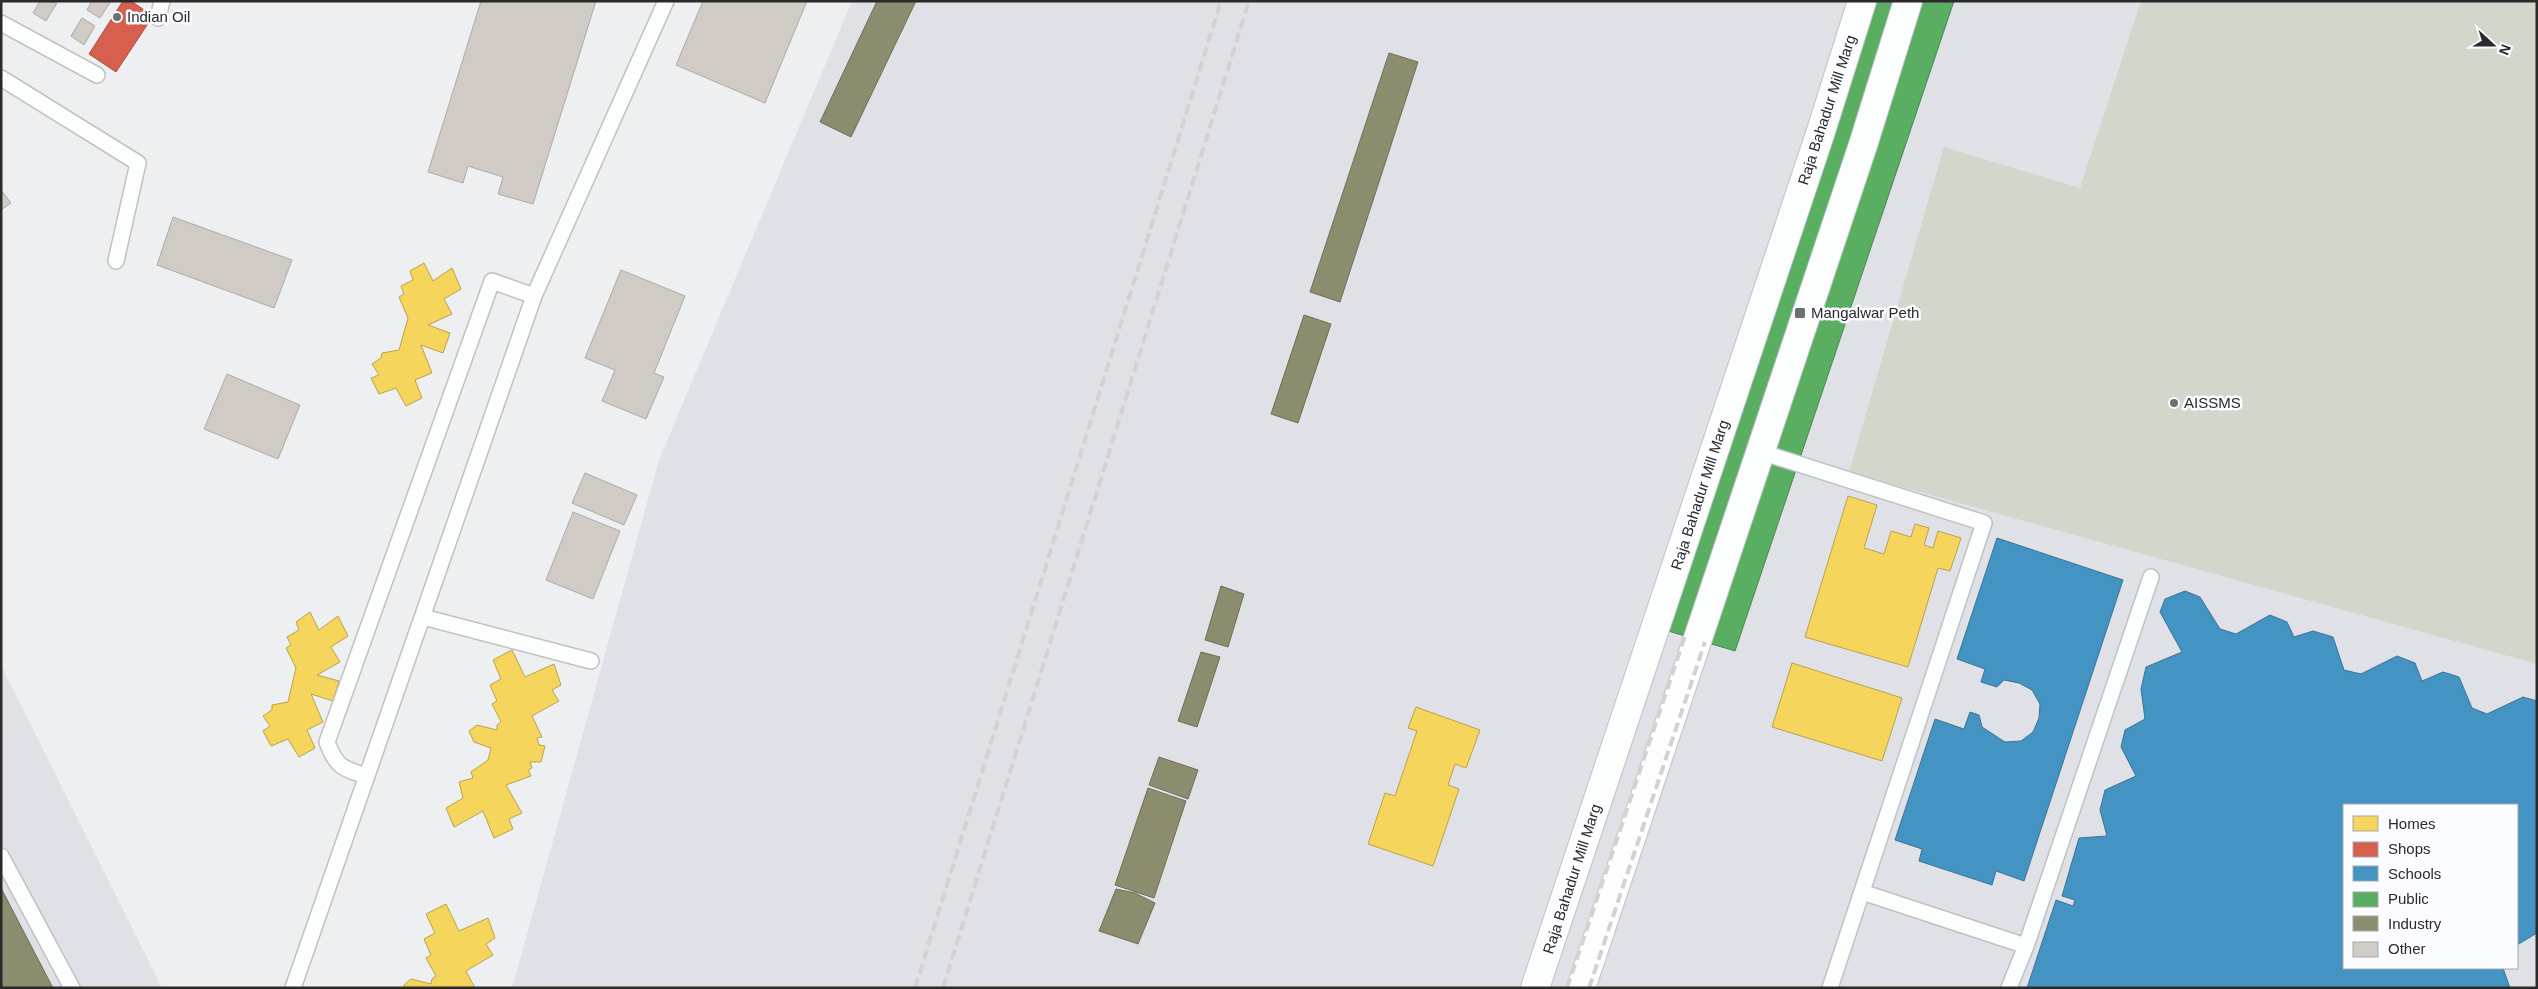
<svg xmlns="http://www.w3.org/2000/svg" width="2538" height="989" font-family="Helvetica,sans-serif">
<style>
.built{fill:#dfe1e7;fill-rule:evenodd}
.green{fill:#d1d7ca}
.homes{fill:#f6d55c;stroke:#b9a24d}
.shops{fill:#d6604d;stroke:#a25043}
.schools{fill:#4393c3;stroke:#3c7495}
.public{fill:#5aae61;stroke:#4c8651}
.industry{fill:#8c8c6e;stroke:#6f6f5a}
.building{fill:#d0cbc4;stroke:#ababab}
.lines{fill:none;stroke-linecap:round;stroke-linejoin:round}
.lane-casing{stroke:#c0c1c2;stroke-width:18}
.highway-casing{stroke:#c0c1c2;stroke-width:30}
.lane{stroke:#fcfdfd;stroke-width:15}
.highway{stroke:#fcfdfd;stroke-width:28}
.rail{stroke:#d2d2d3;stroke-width:4;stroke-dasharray:10 5;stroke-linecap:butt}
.poi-dot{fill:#6f6f70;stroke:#fbfcff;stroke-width:2}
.labels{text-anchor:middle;stroke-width:5;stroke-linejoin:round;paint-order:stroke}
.poi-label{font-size:15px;fill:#2a2a2b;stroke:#fbfcff;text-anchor:start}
.street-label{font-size:15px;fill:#2a2a2b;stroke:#fbfcff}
</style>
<rect width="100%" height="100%" fill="#eeeff0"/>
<path class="built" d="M 852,1 L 2537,1 L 2537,988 L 512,988 L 659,460 ZM 2344,805 L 2517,805 L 2517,968 L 2344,968 Z
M 1,665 L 162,988 L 1,988 Z"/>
<path class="green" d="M 2141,1 L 2529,1 L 2537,4 L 2537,664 L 1849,472 L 1944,147 L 2080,188 Z"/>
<path class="homes" d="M 424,263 L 433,281 L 452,268 L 461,289 L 444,299 L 452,314 L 428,325 L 450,333 L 443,353 L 421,345 L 432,373 L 415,380 L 422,398 L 406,406 L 396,388 L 379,394 L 371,378 L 379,375 L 372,364 L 381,358 L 382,353 L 399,350 L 408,318 L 399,297 L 404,294 L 401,286 L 413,280 L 410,271 Z
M 1848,496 L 1877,505 L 1864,548 L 1884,554 L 1891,531 L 1911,537 L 1915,524 L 1929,528 L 1924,545 L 1933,548 L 1938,531 L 1961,538 L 1950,571 L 1938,568 L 1908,667 L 1805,637 Z
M 310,612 L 319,630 L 338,616 L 348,636 L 331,647 L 340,662 L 317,675 L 339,681 L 333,701 L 311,694 L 323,722 L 307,730 L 315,748 L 299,757 L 288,739 L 271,746 L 263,731 L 270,726 L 263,716 L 272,710 L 272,705 L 288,702 L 296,668 L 286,648 L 291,645 L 287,637 L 299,630 L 296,622 Z
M 512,650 L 525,677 L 554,664 L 561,685 L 552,690 L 559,701 L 532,716 L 542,737 L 537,738 L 539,745 L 545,746 L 541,762 L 530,762 L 532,768 L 528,770 L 531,776 L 506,785 L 522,813 L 509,819 L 513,829 L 494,838 L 483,811 L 454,827 L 446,808 L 463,798 L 459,782 L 473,778 L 471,772 L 488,760 L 491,748 L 474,742 L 469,731 L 477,725 L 497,730 L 497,725 L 501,722 L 492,704 L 497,701 L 490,685 L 501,679 L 493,660 Z
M 1792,663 L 1902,698 L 1882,761 L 1772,727 Z
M 1416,707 L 1480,730 L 1466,768 L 1455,764 L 1448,785 L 1459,789 L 1433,866 L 1368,844 L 1385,793 L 1395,796 L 1417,731 L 1408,728 Z
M 446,904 L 459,931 L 488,918 L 495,938 L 486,944 L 493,955 L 466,971 L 475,988 L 405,988 L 404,985 L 411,979 L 431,984 L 432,979 L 436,976 L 426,958 L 431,955 L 424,939 L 435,933 L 426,914 Z"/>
<path class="shops" d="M 123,1 L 131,1 L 153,16 L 116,72 L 89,54 Z"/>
<path class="schools" d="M 1997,538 L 2123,580 L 2024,881 L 1996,871 L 1992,885 L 1919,861 L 1922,849 L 1895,840 L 1935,719 L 1964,729 L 1970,712 L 1979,715 L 1982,727 L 2005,742 L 2021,741 L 2033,732 L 2039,718 L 2040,704 L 2032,690 L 2019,683 L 2004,680 L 1997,687 L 1981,682 L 1985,669 L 1957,659 Z
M 2185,591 L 2200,597 L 2220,629 L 2236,634 L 2270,615 L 2287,622 L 2294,637 L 2313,631 L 2333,637 L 2344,670 L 2361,674 L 2397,656 L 2415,663 L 2422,681 L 2443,672 L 2459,677 L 2472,708 L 2487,714 L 2523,697 L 2537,701 L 2537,933 L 2517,945 L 2517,805 L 2344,805 L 2344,968 L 2503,968 L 2510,988 L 2027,988 L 2056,900 L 2073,906 L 2075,900 L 2062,896 L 2079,838 L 2107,836 L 2100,810 L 2105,790 L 2136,776 L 2121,747 L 2125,730 L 2145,719 L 2141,689 L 2146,667 L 2182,652 L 2160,612 L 2165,599 Z"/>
<path class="public" d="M 1856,1 L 1954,1 L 1735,651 L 1645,624 Z"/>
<path class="industry" d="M 877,1 L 916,1 L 851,137 L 820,122 Z
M 1389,53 L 1418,62 L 1340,302 L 1310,292 Z
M 1304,315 L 1331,324 L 1298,423 L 1271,414 Z
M 1221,586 L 1244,594 L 1228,647 L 1205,640 Z
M 1201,652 L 1220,657 L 1197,727 L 1178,721 Z
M 1159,757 L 1198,770 L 1188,799 L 1149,785 Z
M 1148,788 L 1186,801 L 1154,898 L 1115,885 Z
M 1,888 L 53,988 L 1,988 Z
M 1116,889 L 1135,893 L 1155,903 L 1138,944 L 1099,931 Z"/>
<path class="building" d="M 40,1 L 57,3 L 46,21 L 33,13 Z
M 92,1 L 111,1 L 100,18 L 87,10 Z
M 481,1 L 596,1 L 533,204 L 498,194 L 503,177 L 468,166 L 463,183 L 428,172 Z
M 703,1 L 807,1 L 765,103 L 676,65 Z
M 82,18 L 95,26 L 84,45 L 71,36 Z
M 1,190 L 11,203 L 1,210 Z
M 173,217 L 292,260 L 274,308 L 157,265 Z
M 621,270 L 685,296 L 654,373 L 664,377 L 646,419 L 602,401 L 615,370 L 585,358 Z
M 227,374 L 300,405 L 278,459 L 204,429 Z
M 585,473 L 637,495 L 624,525 L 572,503 Z
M 573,512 L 620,531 L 593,599 L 546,580 Z"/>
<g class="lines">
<defs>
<path id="lane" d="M 158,18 L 162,1
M 1,23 L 97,75
M 1,78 L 138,163 L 116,261
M 1761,452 L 1984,523 L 1830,988
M 423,617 L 591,661
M 367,776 C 343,769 336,767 327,742 L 492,281 L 534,296
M 1,856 L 72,988
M 1862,892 L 2026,946
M 293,988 L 534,296 L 666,1
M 2009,988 L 2026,946 L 2151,577"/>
<path id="highway" d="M 1535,988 L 1821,131 L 1862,1
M 1581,988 L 1863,145 L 1908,1"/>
</defs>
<use href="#lane" class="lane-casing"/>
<use href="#highway" class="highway-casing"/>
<use href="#lane" class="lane"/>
<use href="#highway" class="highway"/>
<path class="rail" d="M 915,988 L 1221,1
M 943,988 L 1249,1
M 1567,988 L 1685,636
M 1589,988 L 1705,642"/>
</g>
<g class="poi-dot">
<circle cx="117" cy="17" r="5"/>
<rect x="1794" y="307" width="12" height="12" rx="2.5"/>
<circle cx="2174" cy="403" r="5"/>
</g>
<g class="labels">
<g class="poi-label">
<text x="127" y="22">Indian Oil</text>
<text x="1811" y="318">Mangalwar Peth</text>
<text x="2184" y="408">AISSMS</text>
</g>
<g class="street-label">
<text transform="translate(1827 110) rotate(-72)" y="5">Raja Bahadur Mill Marg</text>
<text transform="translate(1700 495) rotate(-72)" y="5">Raja Bahadur Mill Marg</text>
<text transform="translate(1572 879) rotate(-72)" y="5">Raja Bahadur Mill Marg</text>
</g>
</g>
<rect width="2538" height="989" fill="none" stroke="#2a2a2b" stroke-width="5"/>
<rect x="2343" y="804" width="175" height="165" fill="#fbfcff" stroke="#a7a8aa"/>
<rect x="2353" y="816" width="25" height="15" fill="#f6d55c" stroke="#a7a8aa"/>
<text x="2388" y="829" font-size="15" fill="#2a2a2b">Homes</text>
<rect x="2353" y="842" width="25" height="15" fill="#d6604d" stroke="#a7a8aa"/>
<text x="2388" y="854" font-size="15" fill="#2a2a2b">Shops</text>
<rect x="2353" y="866" width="25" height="15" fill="#4393c3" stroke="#a7a8aa"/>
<text x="2388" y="879" font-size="15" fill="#2a2a2b">Schools</text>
<rect x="2353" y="892" width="25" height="15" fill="#5aae61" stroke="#a7a8aa"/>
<text x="2388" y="904" font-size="15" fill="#2a2a2b">Public</text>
<rect x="2353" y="916" width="25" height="15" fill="#8c8c6e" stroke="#a7a8aa"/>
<text x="2388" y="929" font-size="15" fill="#2a2a2b">Industry</text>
<rect x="2353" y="942" width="25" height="15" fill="#d0cbc4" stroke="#a7a8aa"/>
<text x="2388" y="954" font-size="15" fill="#2a2a2b">Other</text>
<g transform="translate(2493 45) rotate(111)" stroke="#fbfcff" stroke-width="4" paint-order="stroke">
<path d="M0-4L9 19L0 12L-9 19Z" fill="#2a2a2b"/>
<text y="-8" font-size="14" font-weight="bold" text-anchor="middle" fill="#2a2a2b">N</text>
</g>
</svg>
